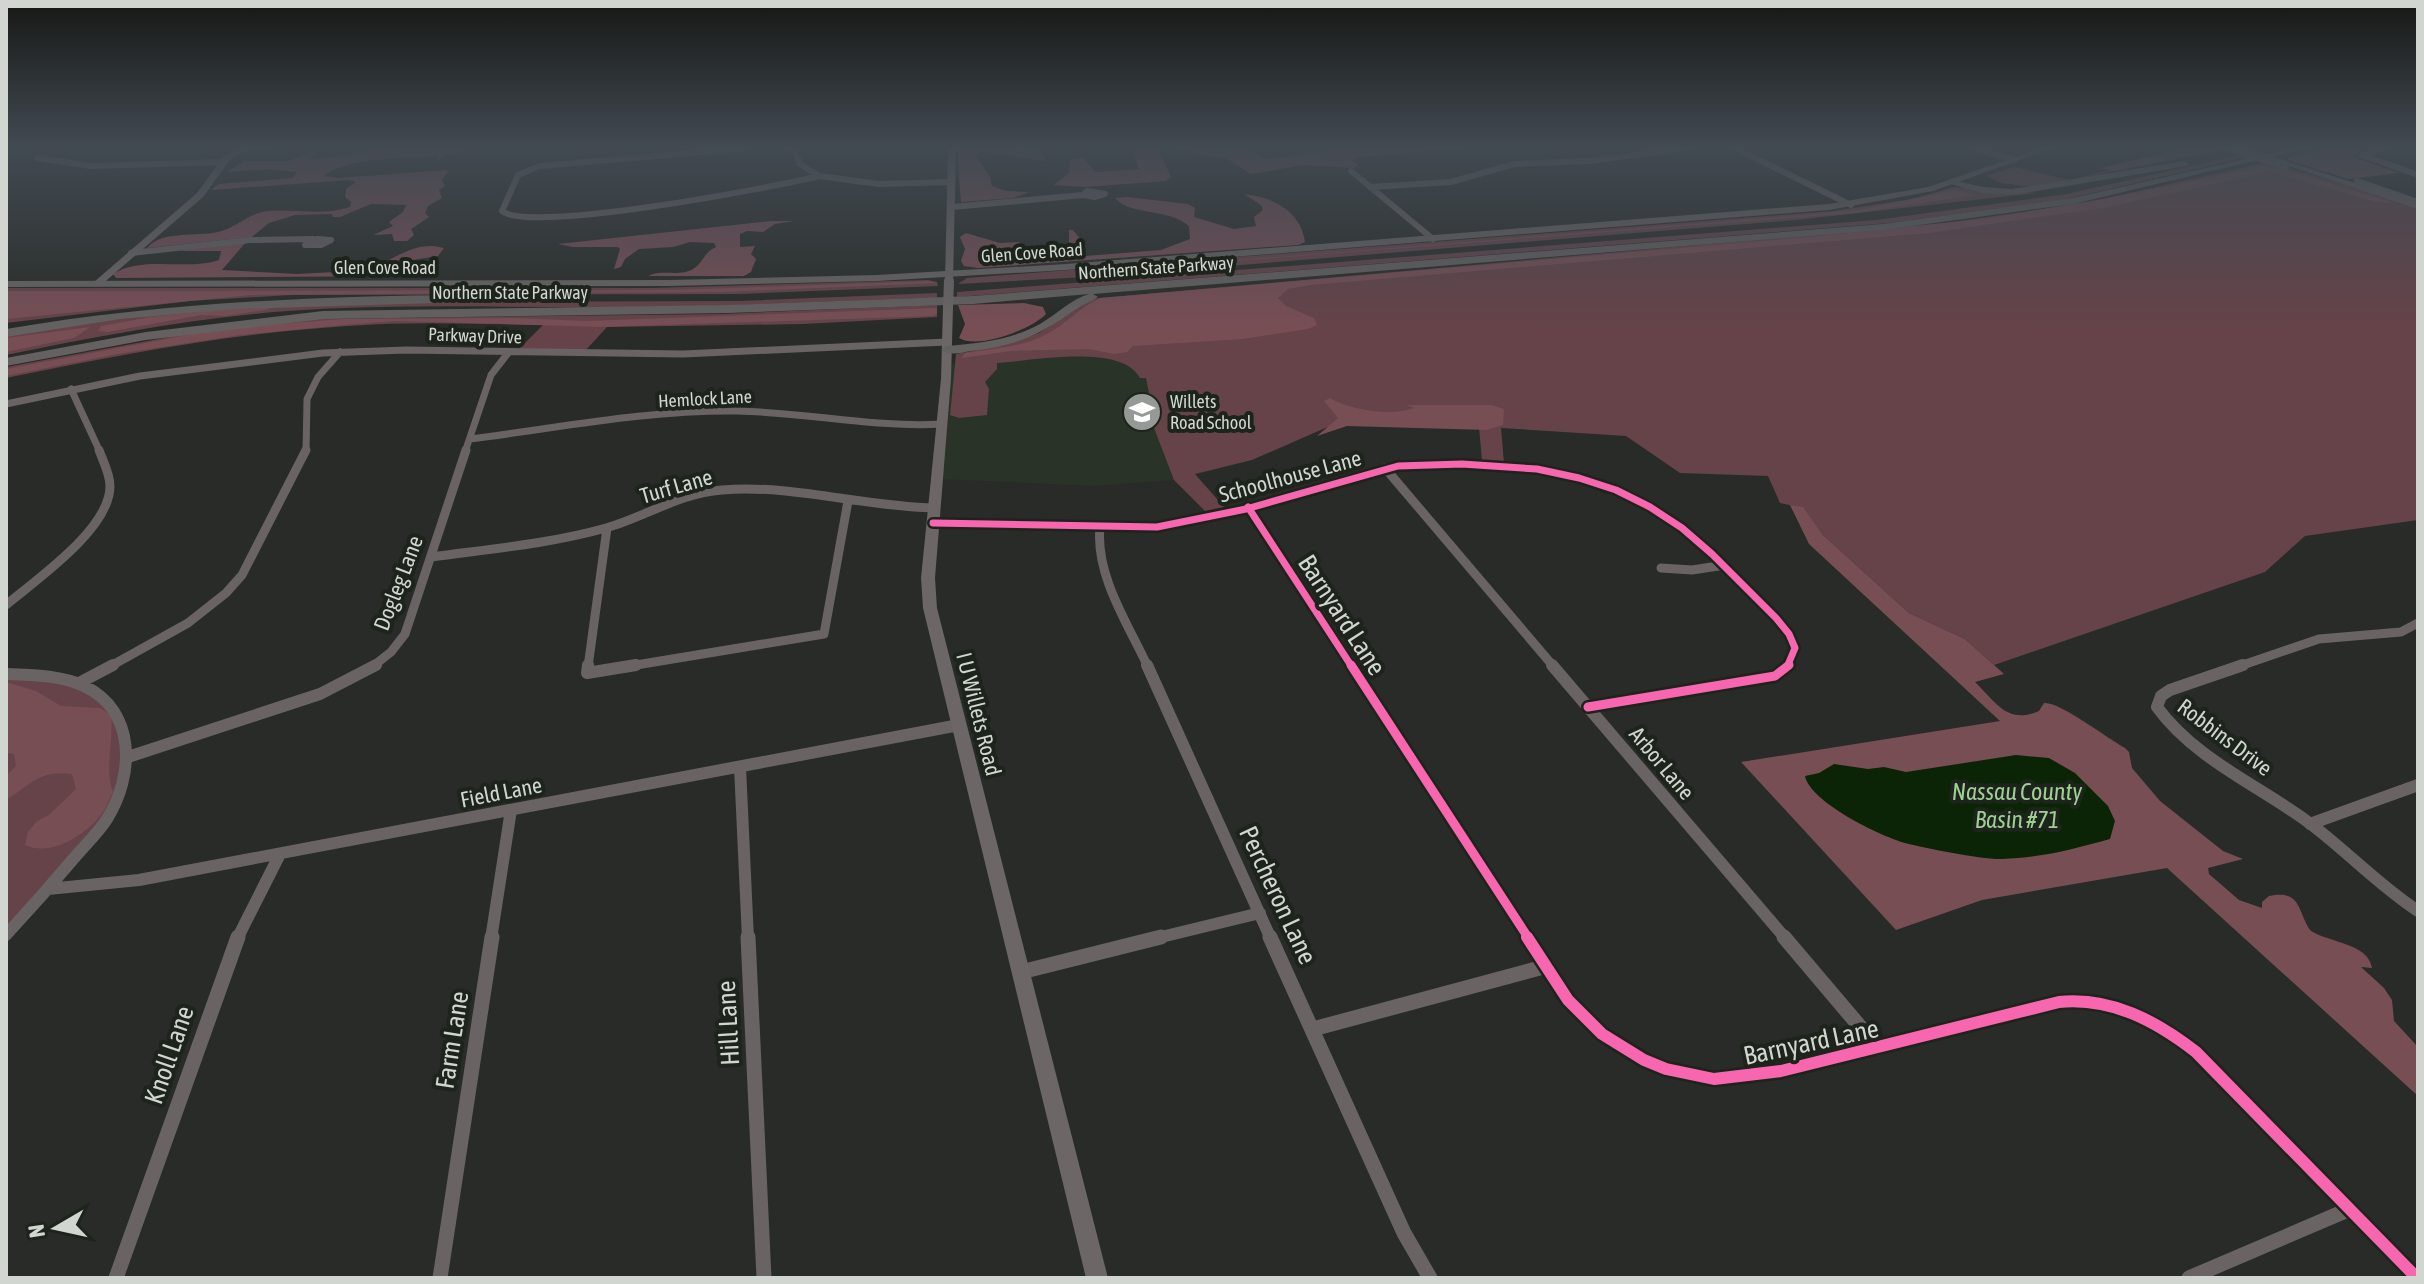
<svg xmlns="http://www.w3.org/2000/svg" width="2424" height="1284" font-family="'Asap Condensed',sans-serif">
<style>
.built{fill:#2a3327}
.green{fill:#654349}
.forest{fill:#784e55}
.water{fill:#0c2406}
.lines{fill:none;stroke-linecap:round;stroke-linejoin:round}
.street-far4{stroke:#696363;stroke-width:6}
.street-far3{stroke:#696363;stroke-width:7}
.street-far2{stroke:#696363;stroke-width:9}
.street-far1{stroke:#696363;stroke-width:12}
.street{stroke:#696363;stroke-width:15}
.secondary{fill:#6c6666;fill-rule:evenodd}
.primary{fill:#696463;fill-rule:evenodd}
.highway{fill:#646160;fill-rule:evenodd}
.secondary-bridge{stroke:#6c6666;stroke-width:10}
.primary-bridge{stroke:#696463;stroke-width:9}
.cycleway-far2-casing{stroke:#1d241c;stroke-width:12}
.cycleway-far1-casing{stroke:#1d241c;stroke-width:14}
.cycleway-casing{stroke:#1d241c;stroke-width:17}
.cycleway-far2{stroke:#f766af;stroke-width:7}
.cycleway-far1{stroke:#f766af;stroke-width:9}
.cycleway{stroke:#f766af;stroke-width:12}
.labels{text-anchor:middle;stroke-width:8;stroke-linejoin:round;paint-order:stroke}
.far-street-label{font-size:18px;fill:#d2d6d1;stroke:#1d241c}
.far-poi-label{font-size:18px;fill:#d2d6d1;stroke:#1d241c;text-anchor:start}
.street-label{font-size:22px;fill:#d2d6d1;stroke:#1d241c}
.water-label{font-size:24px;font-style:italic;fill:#a0cf95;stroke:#1d241c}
.near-street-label{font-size:26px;fill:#d2d6d1;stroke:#1d241c}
</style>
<rect width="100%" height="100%" fill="#282b27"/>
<path class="built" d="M 1255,340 L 1252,460 L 1174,480 L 1095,486 L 937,479 L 947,364 Z"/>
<path class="green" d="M 2178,148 L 2230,149 L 2032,187 L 2000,183 L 1987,176 L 2014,167 L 2070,180 L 2187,150 Z
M 2244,154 L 2251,156 L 2067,199 L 1889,223 L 957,297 L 957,292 L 1876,220 L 2067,194 Z
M 2268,162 L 2418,206 L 2418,520 L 2305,536 L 2265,572 L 1994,665 L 1965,639 L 1909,613 L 1823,535 L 1803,508 L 1780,503 L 1768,476 L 1680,473 L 1626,436 L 1501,428 L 1504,463 L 1482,461 L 1479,427 L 1348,418 L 1252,460 L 1195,474 L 1224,507 L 1205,511 L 1174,480 L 1141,394 L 1149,393 L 1146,378 L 1140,378 C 1122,343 1032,361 997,363 L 997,369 L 985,382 L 989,389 L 987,415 L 959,418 L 950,415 L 956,354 L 1005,345 L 1039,333 L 1089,299 L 1944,223 L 2080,204 Z
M 1955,187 L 2036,193 L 1796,220 L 1104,276 L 958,284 L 967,278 L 992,276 L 1833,211 L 1912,199 Z
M 928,280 L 937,282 L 938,286 L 739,294 L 292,295 L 190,301 L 6,323 L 6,288 L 650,288 Z
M 937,293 L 937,298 C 835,300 731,307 628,307 C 515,308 401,303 288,311 C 193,318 99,336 6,355 L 6,335 L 159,312 L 374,302 L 740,301 Z
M 937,305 L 937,317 L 803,324 L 607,327 L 585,351 L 518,350 L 543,325 C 478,324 413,321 348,326 C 232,333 119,355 6,378 L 6,367 L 224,327 L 312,319 L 722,314 Z
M 6,674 L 84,685 L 122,720 L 119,797 L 6,935 Z"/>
<path class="forest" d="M 320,148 L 310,159 L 366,153 L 370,148 L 471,148 L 466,152 L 447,154 L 439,160 L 438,156 C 410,158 345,157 324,176 L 339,178 L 449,170 L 442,180 L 445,186 L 439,190 L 442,198 L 428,206 L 425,213 L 429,217 L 411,229 L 414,235 L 407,241 L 394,241 L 392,234 L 373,235 L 393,226 L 389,222 L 403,212 L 406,205 L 371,204 L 340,217 L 333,217 L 332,214 L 295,215 L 269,223 L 252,237 L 147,248 C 162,230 196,237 218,232 C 236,228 250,212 269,211 C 296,209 323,216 350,207 L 351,202 L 345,197 L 346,189 L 356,182 L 349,180 L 211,190 L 219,184 L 292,178 L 297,172 L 269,169 L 226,172 L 245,161 L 289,161 Z
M 957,148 L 1039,148 L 1046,161 L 981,151 L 975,155 L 990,177 L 992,186 L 1006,191 L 1029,192 L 1013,198 L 961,202 Z
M 1131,148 L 1157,148 L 1171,177 L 1166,181 L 1085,187 L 1054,185 L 1069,173 L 1070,159 L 1083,157 L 1095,172 L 1139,169 Z
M 1181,148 C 1205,148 1246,142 1264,159 L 1326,151 L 1321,148 L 1461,148 L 1359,157 L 1352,160 L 1358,165 L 1354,168 L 1304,165 L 1251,174 L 1226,158 L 1198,155 Z
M 2178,148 L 2220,148 L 2113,171 L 2100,168 L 2174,151 Z
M 2331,148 L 2366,148 L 2350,156 L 2399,173 L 2348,179 L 2288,160 L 2288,157 Z
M 2265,166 L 2290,171 L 2395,203 L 2376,202 L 2270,172 L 2102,208 L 1929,233 L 1310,285 L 1288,289 L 1278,298 L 1286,306 L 1314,318 L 1317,325 L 1308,329 L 1243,339 L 1133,346 L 1127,352 L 1114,354 L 1089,349 L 1011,351 L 962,358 L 965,353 C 991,349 1024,347 1047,334 C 1066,324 1080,307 1100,298 L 1819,236 L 1983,219 L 2115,197 Z
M 1954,190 L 1976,195 L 1855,213 L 962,282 L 1792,216 L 1859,210 Z
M 1244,194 C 1274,197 1301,212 1305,242 L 1298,245 L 978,268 L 964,266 L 961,261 L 965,249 L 960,237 L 966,233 L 1000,243 L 1019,242 L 1029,252 L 1069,248 L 1069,230 L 1073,230 L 1086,246 L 1079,251 L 1085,256 L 1161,250 L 1190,239 L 1189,226 C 1169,208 1130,216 1115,198 L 1127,197 L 1188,204 L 1195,208 L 1194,217 L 1234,229 L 1256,226 L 1254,217 L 1263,210 L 1261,205 Z
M 771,221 L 794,221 L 775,224 L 763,232 L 747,231 L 740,234 L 740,247 L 755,246 L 751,254 L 756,259 L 751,272 L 744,276 L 648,276 C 662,269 680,277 693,269 C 703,263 704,252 716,247 L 714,243 L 690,242 L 673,247 L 639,249 L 625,259 L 621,267 L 614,269 L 620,249 L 618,247 L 573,247 L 558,244 Z
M 246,242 L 222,270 L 297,274 L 335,272 L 344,267 L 359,265 L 367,271 C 392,261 415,239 444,248 L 438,256 L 401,262 L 391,270 L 414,276 L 116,278 L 113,274 C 143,255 185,271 219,260 L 221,251 L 178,251 Z
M 929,281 L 938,283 L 722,292 L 251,295 L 6,319 L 6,291 L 674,290 Z
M 1024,303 L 1043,307 L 1046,314 C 1032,329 978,350 959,338 L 965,324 L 958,305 Z
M 257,306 L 271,309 L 226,316 L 201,315 L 108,332 L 98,331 L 101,326 L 150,317 Z
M 937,308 L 937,314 L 933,316 L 601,327 L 397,321 L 354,324 L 240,335 L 123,353 L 6,376 L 6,369 L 225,328 L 343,319 L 513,318 L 586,321 Z
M 90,327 L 74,338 L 6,352 L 6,338 Z
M 1330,398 C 1350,410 1392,417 1414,408 L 1406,405 L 1491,405 L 1504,409 L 1503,425 L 1487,430 L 1347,426 L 1317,436 L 1338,418 L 1324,401 Z
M 1790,505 L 1803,507 L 1823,535 L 1909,613 L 1965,639 L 2004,674 L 1975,682 C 1996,702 2007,725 2039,711 L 2044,703 C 2059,701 2107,738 2125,748 L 2129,752 L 2132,768 L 2160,801 L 2223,851 L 2243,859 L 2208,868 L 2209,874 L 2239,900 L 2262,908 L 2262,902 L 2269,896 C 2303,889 2297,913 2311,931 C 2330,943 2368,943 2372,968 L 2361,967 L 2384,988 L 2392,1000 L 2394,1021 L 2418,1047 L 2418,1096 L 2167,868 L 1982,900 L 1896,930 L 1741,762 L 2000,721 L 1809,544 Z
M 6,682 L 36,691 L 61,706 L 100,708 L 111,715 C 114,740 104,770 113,792 C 109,799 106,810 100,816 C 84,836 50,857 25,845 L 28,832 L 36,822 L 50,814 L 76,789 L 72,774 C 39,770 32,784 6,800 L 6,776 L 16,766 L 14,754 L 6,753 Z"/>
<path class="water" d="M 2016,755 L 2049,758 L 2075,773 L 2108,806 L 2115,821 L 2110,839 C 2074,849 2040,858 2002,859 C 1984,860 1924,848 1905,843 C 1880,836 1810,802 1805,776 L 1819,773 L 1834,764 L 1868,769 L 1884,767 L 1906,772 Z"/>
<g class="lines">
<path class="street-far4" d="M 748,148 L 540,166 L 518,175 L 502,211 C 529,234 775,187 819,176 L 800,164 L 794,150 L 787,148
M 1735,148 L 1851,205
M 1974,148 L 2015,160
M 2384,148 L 2362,155 L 2418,175
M 37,158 L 91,166 L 224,162
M 1351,171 L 1433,239
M 819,176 L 879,184 L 952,182
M 2357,181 L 2418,202
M 1370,187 L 1451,182 L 1514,164 L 1590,161 L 1686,148
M 1087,191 L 1105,194 L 1095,197 L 1083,195 Z
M 952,207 L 1083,195
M 317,239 L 331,240 L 321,245 L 305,245 Z
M 131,253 L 250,240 L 313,239"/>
<path class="street-far3" d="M 71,389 L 100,452
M 6,404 L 140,376 L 323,353 L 406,350 L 683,354 L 947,342
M 470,439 C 558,428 647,410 736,411 C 805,412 873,428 942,424
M 306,452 L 307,399 L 318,377 L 340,352
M 465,452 L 491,375 L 508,353"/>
<path class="street-far2" d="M 1385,468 L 1554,667
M 1248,507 L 1352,667
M 933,523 L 1157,527 L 1246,509 L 1398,466 L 1462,464 L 1537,469 L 1579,478 L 1616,490 L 1650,507 L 1682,528 L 1712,554 L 1776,618 L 1789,634 L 1795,648 L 1787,667
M 1100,527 C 1095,575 1128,624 1148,667
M 431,557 C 489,549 549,544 606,528 C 645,517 680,493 722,490 C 793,484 864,507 935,508
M 1661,568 L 1692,570 L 1725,565
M 6,605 C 37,579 110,529 110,486 C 110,474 103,461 99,450
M 109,667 L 188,623 L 226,593 L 242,575 L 306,450
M 372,667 L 391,652 L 405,634 L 466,450
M 588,667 L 607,528
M 624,667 L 824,634 L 848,501
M 2237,667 L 2319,639 L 2401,632 L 2418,623"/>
<path class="street-far1" d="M 588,665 L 587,673 L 636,665
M 1147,665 L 1271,939
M 1351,665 L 1529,939
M 1552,665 L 1786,939
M 2243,665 L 2170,690 L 2161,696 L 2157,707 C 2195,759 2258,785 2308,822 C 2346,850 2378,885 2418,911
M 6,674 C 32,675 60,675 84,686 C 137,711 134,776 107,819 C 98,833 86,844 75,857 C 53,883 30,909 6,935
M 79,683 L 113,665
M 1588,707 L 1775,676 L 1789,665
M 128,757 L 320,694 L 376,665
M 740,767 L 748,939
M 2310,824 L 2418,785
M 48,889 L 139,880 L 959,725
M 237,939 L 280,854
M 491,939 L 511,810
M 1153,939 L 1260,913"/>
<path class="street" d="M 748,937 L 764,1278
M 1270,937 L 1404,1233 L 1430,1278
M 1527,937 L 1568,1000 L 1602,1034 L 1644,1060 L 1666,1069 L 1714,1079 L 1781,1071 L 2059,1002 C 2112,997 2156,1021 2196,1052 L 2417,1278
M 1784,937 L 1878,1048
M 1021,972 L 1161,937
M 1313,1029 L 1547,966
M 116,1278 L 238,937
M 440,1278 L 492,937
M 2189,1278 L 2350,1209"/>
<path class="secondary" d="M 266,148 L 241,153 L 230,160 L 203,197 L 100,286 L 94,286 L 94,282 L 197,193 L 224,156 L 239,149 Z
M 948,148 L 956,148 L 953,281 L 949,284 L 945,281 Z
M 948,304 L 953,307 L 951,379 L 935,578 L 937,608 L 1108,1278 L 1086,1278 L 923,608 L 921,578 L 941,379 L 943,307 Z"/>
<path class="primary" d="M 2042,148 L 2053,148 L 1933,191 L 1829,210 L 1066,270 L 877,281 L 670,286 L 6,287 L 6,281 L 670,280 L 877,275 L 1066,264 L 1829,204 L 1928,187 Z
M 2289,162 L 2418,203 L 2418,209 L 2289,166 Z"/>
<path class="highway" d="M 2293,148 L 2308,148 L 2073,204 L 1883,230 L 1093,294 L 1098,297 C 1091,302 1083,304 1076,309 C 1040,335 1016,346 971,351 C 961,353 949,356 941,350 L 947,346 C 979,343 1011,340 1040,324 C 1057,314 1070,300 1089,294 L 973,304 L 727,313 L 323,319 L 146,340 L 6,366 L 6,358 L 146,332 L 323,311 L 727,305 L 973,296 L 1883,224 L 2073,198 Z
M 2184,161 L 2189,164 L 2187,166 L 2012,195 L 1983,193 L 1947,183 L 1952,180 L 1983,187 L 2012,189 Z
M 465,295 L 469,296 L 469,302 L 235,309 L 120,319 L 6,337 L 6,329 C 158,303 311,296 465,295 Z"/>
<path class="secondary-bridge" d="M 948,307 L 949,281"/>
<path class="primary-bridge" d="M 2231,148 L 2285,165"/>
<defs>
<path id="cycleway-far2" d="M 1248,507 L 1352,667
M 933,523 L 1157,527 L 1246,509 L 1398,466 L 1462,464 L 1537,469 L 1579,478 L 1616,490 L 1650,507 L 1682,528 L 1712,554 L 1776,618 L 1789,634 L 1795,648 L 1787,667"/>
<path id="cycleway-far1" d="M 1351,665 L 1529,939
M 1588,707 L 1775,676 L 1789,665"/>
<path id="cycleway" d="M 1527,937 L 1568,1000 L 1602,1034 L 1644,1060 L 1666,1069 L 1714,1079 L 1781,1071 L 2059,1002 C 2112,997 2156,1021 2196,1052 L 2417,1278"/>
</defs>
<use href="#cycleway-far2" class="cycleway-far2-casing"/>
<use href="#cycleway-far1" class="cycleway-far1-casing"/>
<use href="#cycleway" class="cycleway-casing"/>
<use href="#cycleway-far2" class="cycleway-far2"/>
<use href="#cycleway-far1" class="cycleway-far1"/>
<use href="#cycleway" class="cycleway"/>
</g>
<linearGradient id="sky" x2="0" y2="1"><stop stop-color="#161815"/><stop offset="0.45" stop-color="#424a52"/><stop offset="1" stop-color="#424a52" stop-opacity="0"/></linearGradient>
<rect width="2424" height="327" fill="url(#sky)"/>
<defs>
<symbol id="school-disc" viewBox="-11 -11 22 22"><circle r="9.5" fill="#969a96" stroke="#1d241c"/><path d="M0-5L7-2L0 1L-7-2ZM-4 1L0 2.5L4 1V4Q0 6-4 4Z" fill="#fff"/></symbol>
</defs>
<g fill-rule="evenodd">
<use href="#school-disc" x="1120" y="390" width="44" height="44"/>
</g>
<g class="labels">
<g class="far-street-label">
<text transform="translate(1032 253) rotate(-4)" y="6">Glen Cove Road</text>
<text x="385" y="274">Glen Cove Road</text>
<text transform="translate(1156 268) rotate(-4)" y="6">Northern State Parkway</text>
<text x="510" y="299">Northern State Parkway</text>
<text transform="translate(475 336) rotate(2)" y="6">Parkway Drive</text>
<text transform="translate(705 399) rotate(-3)" y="6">Hemlock Lane</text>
</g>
<g class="far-poi-label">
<text x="1170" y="408">Willets<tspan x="1170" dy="21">Road School</tspan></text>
</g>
<g class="street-label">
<text transform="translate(1290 476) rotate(-15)" y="8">Schoolhouse Lane</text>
<text transform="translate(676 486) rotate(-16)" y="8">Turf Lane</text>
<text transform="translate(398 583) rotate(-69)" y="8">Dogleg Lane</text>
<text transform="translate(979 714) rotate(76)" y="8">I U Willets Road</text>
<text transform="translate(2225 737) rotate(37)" y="8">Robbins Drive</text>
<text transform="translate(1662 763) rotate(50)" y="8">Arbor Lane</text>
<text transform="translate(501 792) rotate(-11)" y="8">Field Lane</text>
</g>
<g class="water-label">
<text x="2017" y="800">Nassau County<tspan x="2017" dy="28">Basin #71</tspan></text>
</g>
<g class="near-street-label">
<text transform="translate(1342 615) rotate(57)" y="9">Barnyard Lane</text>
<text transform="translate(1278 895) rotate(65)" y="9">Percheron Lane</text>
<text transform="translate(728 1023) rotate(-93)" y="9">Hill Lane</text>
<text transform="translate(452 1040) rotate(-81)" y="9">Farm Lane</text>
<text transform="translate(1811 1042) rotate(-12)" y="9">Barnyard Lane</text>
<text transform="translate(169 1055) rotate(-71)" y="9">Knoll Lane</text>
</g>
</g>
<rect width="2424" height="1284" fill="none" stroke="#d2d6d1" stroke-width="16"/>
<g transform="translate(56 1228) rotate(261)" stroke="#1d241c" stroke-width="6" paint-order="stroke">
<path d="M0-6L14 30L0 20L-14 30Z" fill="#d2d6d1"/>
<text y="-12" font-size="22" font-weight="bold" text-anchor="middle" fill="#d2d6d1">N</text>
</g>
</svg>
